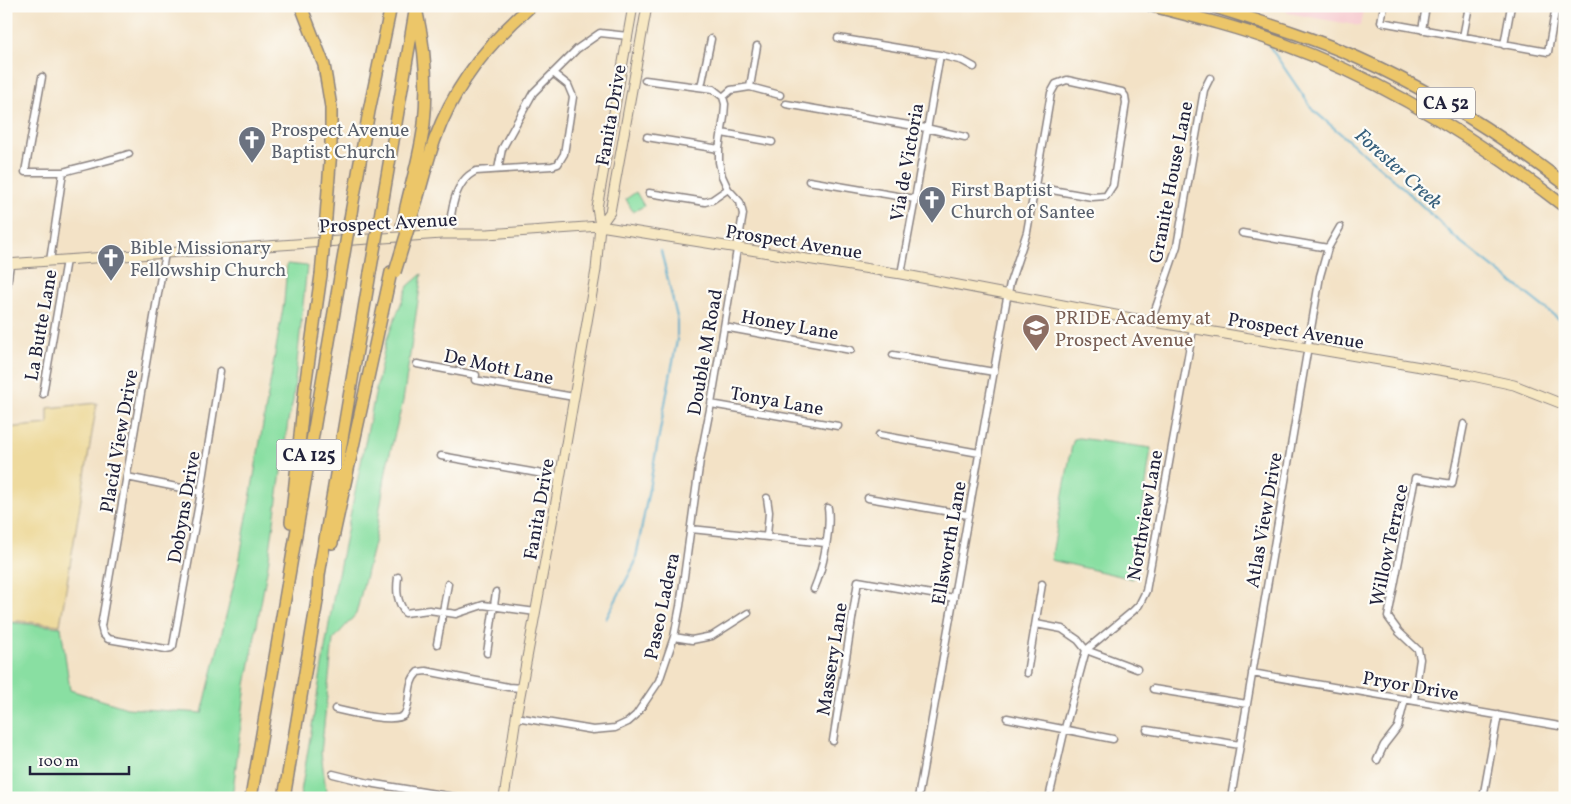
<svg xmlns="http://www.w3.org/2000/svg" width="1571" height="804" font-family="Vollkorn,serif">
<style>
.built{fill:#f7cfd3}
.green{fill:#89dfa2;stroke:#56806e}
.sand{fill:#eeda9e;stroke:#887e6c}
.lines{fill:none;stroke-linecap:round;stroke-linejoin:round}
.stream{stroke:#4ca8ca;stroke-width:2}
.street-casing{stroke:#8a8280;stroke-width:9}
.secondary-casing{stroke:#8a8280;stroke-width:11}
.highway-casing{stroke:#8a8280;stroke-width:14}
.street{stroke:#fff;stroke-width:6}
.secondary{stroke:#f7e8c3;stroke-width:9}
.highway{stroke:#ecc669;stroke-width:11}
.highway-bridge-casing{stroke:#8a8280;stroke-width:14;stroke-linecap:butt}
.highway-bridge{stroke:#ecc669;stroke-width:11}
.labels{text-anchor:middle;stroke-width:4.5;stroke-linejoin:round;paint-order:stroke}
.shield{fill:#fdfcf7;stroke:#646373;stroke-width:1}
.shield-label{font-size:18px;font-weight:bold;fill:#22223b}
.street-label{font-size:19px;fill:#22223b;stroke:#fdfcf7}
.worship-label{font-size:19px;fill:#5b616d;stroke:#fdfcf7;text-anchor:start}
.education-label{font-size:19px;fill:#785e54;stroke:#fdfcf7;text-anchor:start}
.water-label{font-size:20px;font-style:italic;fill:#355e7b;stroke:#fdfcf7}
</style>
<rect width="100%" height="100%" fill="#fdfcf7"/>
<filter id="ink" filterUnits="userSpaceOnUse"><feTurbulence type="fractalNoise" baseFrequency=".02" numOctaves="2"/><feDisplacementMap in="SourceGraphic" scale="10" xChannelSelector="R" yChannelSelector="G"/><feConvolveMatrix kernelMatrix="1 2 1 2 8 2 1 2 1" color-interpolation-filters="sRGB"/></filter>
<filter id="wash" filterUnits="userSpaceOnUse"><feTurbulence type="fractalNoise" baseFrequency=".0096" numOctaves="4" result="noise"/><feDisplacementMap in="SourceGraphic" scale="20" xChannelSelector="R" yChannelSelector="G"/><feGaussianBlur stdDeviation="1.12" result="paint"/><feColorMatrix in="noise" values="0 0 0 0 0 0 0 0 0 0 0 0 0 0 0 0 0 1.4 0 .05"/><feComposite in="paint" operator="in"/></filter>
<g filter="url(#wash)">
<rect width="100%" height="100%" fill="#f3e2c6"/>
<path class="built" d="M 1282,6 L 1364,6 L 1360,26 L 1288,13 Z"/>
<path class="green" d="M 636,192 L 644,206 L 633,212 L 626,199 Z
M 287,264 L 307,266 L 293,401 L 288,421 L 268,565 L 246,685 L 232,798 L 6,798 L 6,622 L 61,627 L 70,690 L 127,708 L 202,713 L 239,563 L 284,302 Z
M 422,274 L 403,401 L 387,465 L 375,539 L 356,614 L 333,640 L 321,753 L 327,798 L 300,798 L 334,594 L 386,341 L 408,286 Z
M 1079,438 L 1151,448 L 1133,579 L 1051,560 L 1072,445 L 1074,439 Z"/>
<path class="sand" d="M 97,403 L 60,625 L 6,620 L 6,428 L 48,424 L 48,408 Z"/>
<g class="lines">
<path class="stream" d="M 1242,6 L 1246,12
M 1268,44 L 1313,110 L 1397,182 L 1457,239 L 1565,324
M 606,619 L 635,563 L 677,340 L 677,317 L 661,251"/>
</g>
</g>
<g filter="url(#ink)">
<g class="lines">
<defs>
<path id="street" d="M 1384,6 L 1381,22 L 1548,52 L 1556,6
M 1422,30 L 1426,6
M 1463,37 L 1469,6
M 838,38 L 940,55 L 963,61 L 974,67
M 1504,45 L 1511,6
M 42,77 L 25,172 L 63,172 L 50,261
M 701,87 L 711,39
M 750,87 L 780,95
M 723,97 L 731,90 L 750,87 L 757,46
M 786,104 L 926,128 L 965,137
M 722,133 L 772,142
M 647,137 L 719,149
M 498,169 L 502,149 L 533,93 L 577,49 L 600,33 L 628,36
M 63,172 C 85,166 107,161 129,154
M 809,181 L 915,199
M 649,193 L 705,202 L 712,200 L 728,189
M 1242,233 L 1328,248
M 450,234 C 450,213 454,181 476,171 L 552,166 L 558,164 L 564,154 L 573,97 L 568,85 L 553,73
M 165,253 L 101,626 L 103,634 L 108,639 L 166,649 L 171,648 L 173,646 L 201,492 L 220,371
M 901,274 L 915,199 L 940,55
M 6,292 L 10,264
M 1151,322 L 1177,246 L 1204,90 L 1210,78
M 724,327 L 851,350
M 893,355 L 994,372
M 417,364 L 476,375 L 475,380 L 574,397
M 43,394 L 66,260
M 711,404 L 838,426
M 879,435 L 979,453
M 441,456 L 560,477
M 127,477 L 201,492
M 767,498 L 769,512 L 767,536
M 868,498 L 968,515
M 691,529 L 825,543
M 398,577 C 396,592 397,600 405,613 L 429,610 L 456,614 L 483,605 L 536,612
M 814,589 C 823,569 831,529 828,508
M 1036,624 L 1062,629 L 1078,640 L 1086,650 L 1137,669
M 674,637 L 692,640 L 712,636 L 748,613
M 437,644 L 448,584
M 487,653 L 496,592
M 1027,673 L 1042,584
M 1252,673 L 1565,727
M 1153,689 L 1247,704
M 1414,700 L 1420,659 L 1418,650 L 1399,632 L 1388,617 L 1415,478 L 1452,484 L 1464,424
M 335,709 C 348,712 395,724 404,715 C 408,710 408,702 409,696 C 410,686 411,679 418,672 L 426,671 L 508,687 L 522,688
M 516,717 L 593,730 L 615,728 L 628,722 L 636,715 L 659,681 L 674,637 L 680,606 L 700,460 L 711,404 L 743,214 L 740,202 L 728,189 L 722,176 L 719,162 L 719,149 L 724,117 L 725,104 L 723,97 L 713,89 L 645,80
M 1007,718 L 1113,739
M 1147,730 L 1240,745
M 833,741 L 858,581 L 954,598
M 1377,760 L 1384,745 L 1398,727 L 1405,699
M 333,774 L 369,783 L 460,798
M 988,797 L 991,798
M 918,798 L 1006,303 L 1010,283 L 1027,232 L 1051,93 L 1056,84 L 1067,80 L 1122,92 L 1125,96 L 1126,103 L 1113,185 L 1106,196 L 1092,197 L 1035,187
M 1049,798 L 1065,728 L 1086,650 L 1133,611 L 1139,605 L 1146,591 L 1193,329
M 1231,798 L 1320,276 L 1328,248 L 1340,227
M 1483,798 L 1498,715"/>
<path id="secondary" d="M 600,226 L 610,212 L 647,6
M 6,264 L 442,234 L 487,234 L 600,226 L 901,274 L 1131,318 L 1468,375 L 1514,385 L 1565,405
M 504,798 L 516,717 L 557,496 L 596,270 L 600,226 L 597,208 L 633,6"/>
<path id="highway" d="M 301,6 L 324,65 L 331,107 L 331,149 L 326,217
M 1152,6 C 1196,17 1240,28 1283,44 C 1385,81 1479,140 1565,207
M 1212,6 C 1261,22 1311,37 1358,58 C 1432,91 1501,135 1565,184
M 415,206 C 422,184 427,161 435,139 C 454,86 488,43 531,6
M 406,207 C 412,180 421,152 424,124 C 428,87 425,49 417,13
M 381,211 L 416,6
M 351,213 L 369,111 L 391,6
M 291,522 L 305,387 L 321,275
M 332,543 L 391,272
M 251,798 L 340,277
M 284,798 L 318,595 L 319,575 L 370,273"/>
</defs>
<use href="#street" class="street-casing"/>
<use href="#secondary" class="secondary-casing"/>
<use href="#highway" class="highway-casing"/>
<use href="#street" class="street"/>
<use href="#secondary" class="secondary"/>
<use href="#highway" class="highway"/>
<defs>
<path id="highway-bridge" d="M 402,227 L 406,207
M 395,272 L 415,206
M 370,273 L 381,211
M 321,275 L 326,217
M 340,277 L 351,213"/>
</defs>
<use href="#highway-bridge" class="highway-bridge-casing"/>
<use href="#highway-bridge" class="highway-bridge"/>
</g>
</g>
<defs>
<symbol id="church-pin" viewBox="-11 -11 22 30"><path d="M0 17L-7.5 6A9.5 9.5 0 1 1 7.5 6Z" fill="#6b7280" stroke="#fdfcf7"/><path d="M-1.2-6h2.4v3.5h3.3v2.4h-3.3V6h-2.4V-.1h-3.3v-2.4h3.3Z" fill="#fff"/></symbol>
<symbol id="school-pin" viewBox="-11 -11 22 30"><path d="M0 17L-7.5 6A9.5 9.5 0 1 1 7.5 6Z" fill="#8d6e63" stroke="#fdfcf7"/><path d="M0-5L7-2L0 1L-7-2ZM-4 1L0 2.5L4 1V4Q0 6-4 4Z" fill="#fff"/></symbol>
</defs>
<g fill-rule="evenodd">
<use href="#church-pin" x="236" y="124" width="32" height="43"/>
<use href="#church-pin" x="916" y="184" width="32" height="43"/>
<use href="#church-pin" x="95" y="242" width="32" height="43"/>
<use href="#school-pin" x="1020" y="312" width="32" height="43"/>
</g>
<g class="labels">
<g class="shield">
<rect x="1417" y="87.5" width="58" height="31" rx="4"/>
<rect x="276.5" y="439.5" width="65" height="31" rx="4"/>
</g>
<g class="shield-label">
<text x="1446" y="109">CA 52</text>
<text x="309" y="461">CA 125</text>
</g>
<g class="street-label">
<text transform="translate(610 115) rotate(-80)" y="7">Fanita Drive</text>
<text transform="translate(906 162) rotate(-80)" y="7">Via de Victoria</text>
<text transform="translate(1170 182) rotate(-79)" y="7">Granite House Lane</text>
<text transform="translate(388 222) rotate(-3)" y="7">Prospect Avenue</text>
<text transform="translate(794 241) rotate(9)" y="7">Prospect Avenue</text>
<text transform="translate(790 324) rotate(10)" y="7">Honey Lane</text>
<text transform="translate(40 325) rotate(-80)" y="7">La Butte Lane</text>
<text transform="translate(1296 330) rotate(10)" y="7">Prospect Avenue</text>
<text transform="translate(704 352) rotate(-80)" y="7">Double M Road</text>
<text transform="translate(499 366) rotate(12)" y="7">De Mott Lane</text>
<text transform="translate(777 400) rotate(10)" y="7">Tonya Lane</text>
<text transform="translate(118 441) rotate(-80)" y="7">Placid View Drive</text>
<text transform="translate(183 507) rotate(-80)" y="7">Dobyns Drive</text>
<text transform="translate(538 509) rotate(-80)" y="7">Fanita Drive</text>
<text transform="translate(1144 515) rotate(-80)" y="7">Northview Lane</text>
<text transform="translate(1263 520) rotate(-80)" y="7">Atlas View Drive</text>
<text transform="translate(948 543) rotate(-80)" y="7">Ellsworth Lane</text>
<text transform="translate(1388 545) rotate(-78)" y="7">Willow Terrace</text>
<text transform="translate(661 606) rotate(-78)" y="7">Paseo Ladera</text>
<text transform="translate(831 659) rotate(-81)" y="7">Massery Lane</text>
<text transform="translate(1411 685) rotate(10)" y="7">Pryor Drive</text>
</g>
<g class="worship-label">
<text x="271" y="136">Prospect Avenue<tspan x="271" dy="22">Baptist Church</tspan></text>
<text x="951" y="196">First Baptist<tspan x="951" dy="22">Church of Santee</tspan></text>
<text x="130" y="254">Bible Missionary<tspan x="130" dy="22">Fellowship Church</tspan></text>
</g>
<g class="education-label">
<text x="1055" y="324">PRIDE Academy at<tspan x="1055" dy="22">Prospect Avenue</tspan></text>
</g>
<g class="water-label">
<text transform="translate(1399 168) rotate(42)" y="7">Forester Creek</text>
</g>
</g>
<rect width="1571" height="804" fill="none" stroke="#fdfcf7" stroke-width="25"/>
<path d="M30 766v8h99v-8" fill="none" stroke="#22223b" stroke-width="2.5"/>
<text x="38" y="766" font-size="15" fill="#22223b" stroke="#fdfcf7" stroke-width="4" paint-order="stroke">100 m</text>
</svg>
